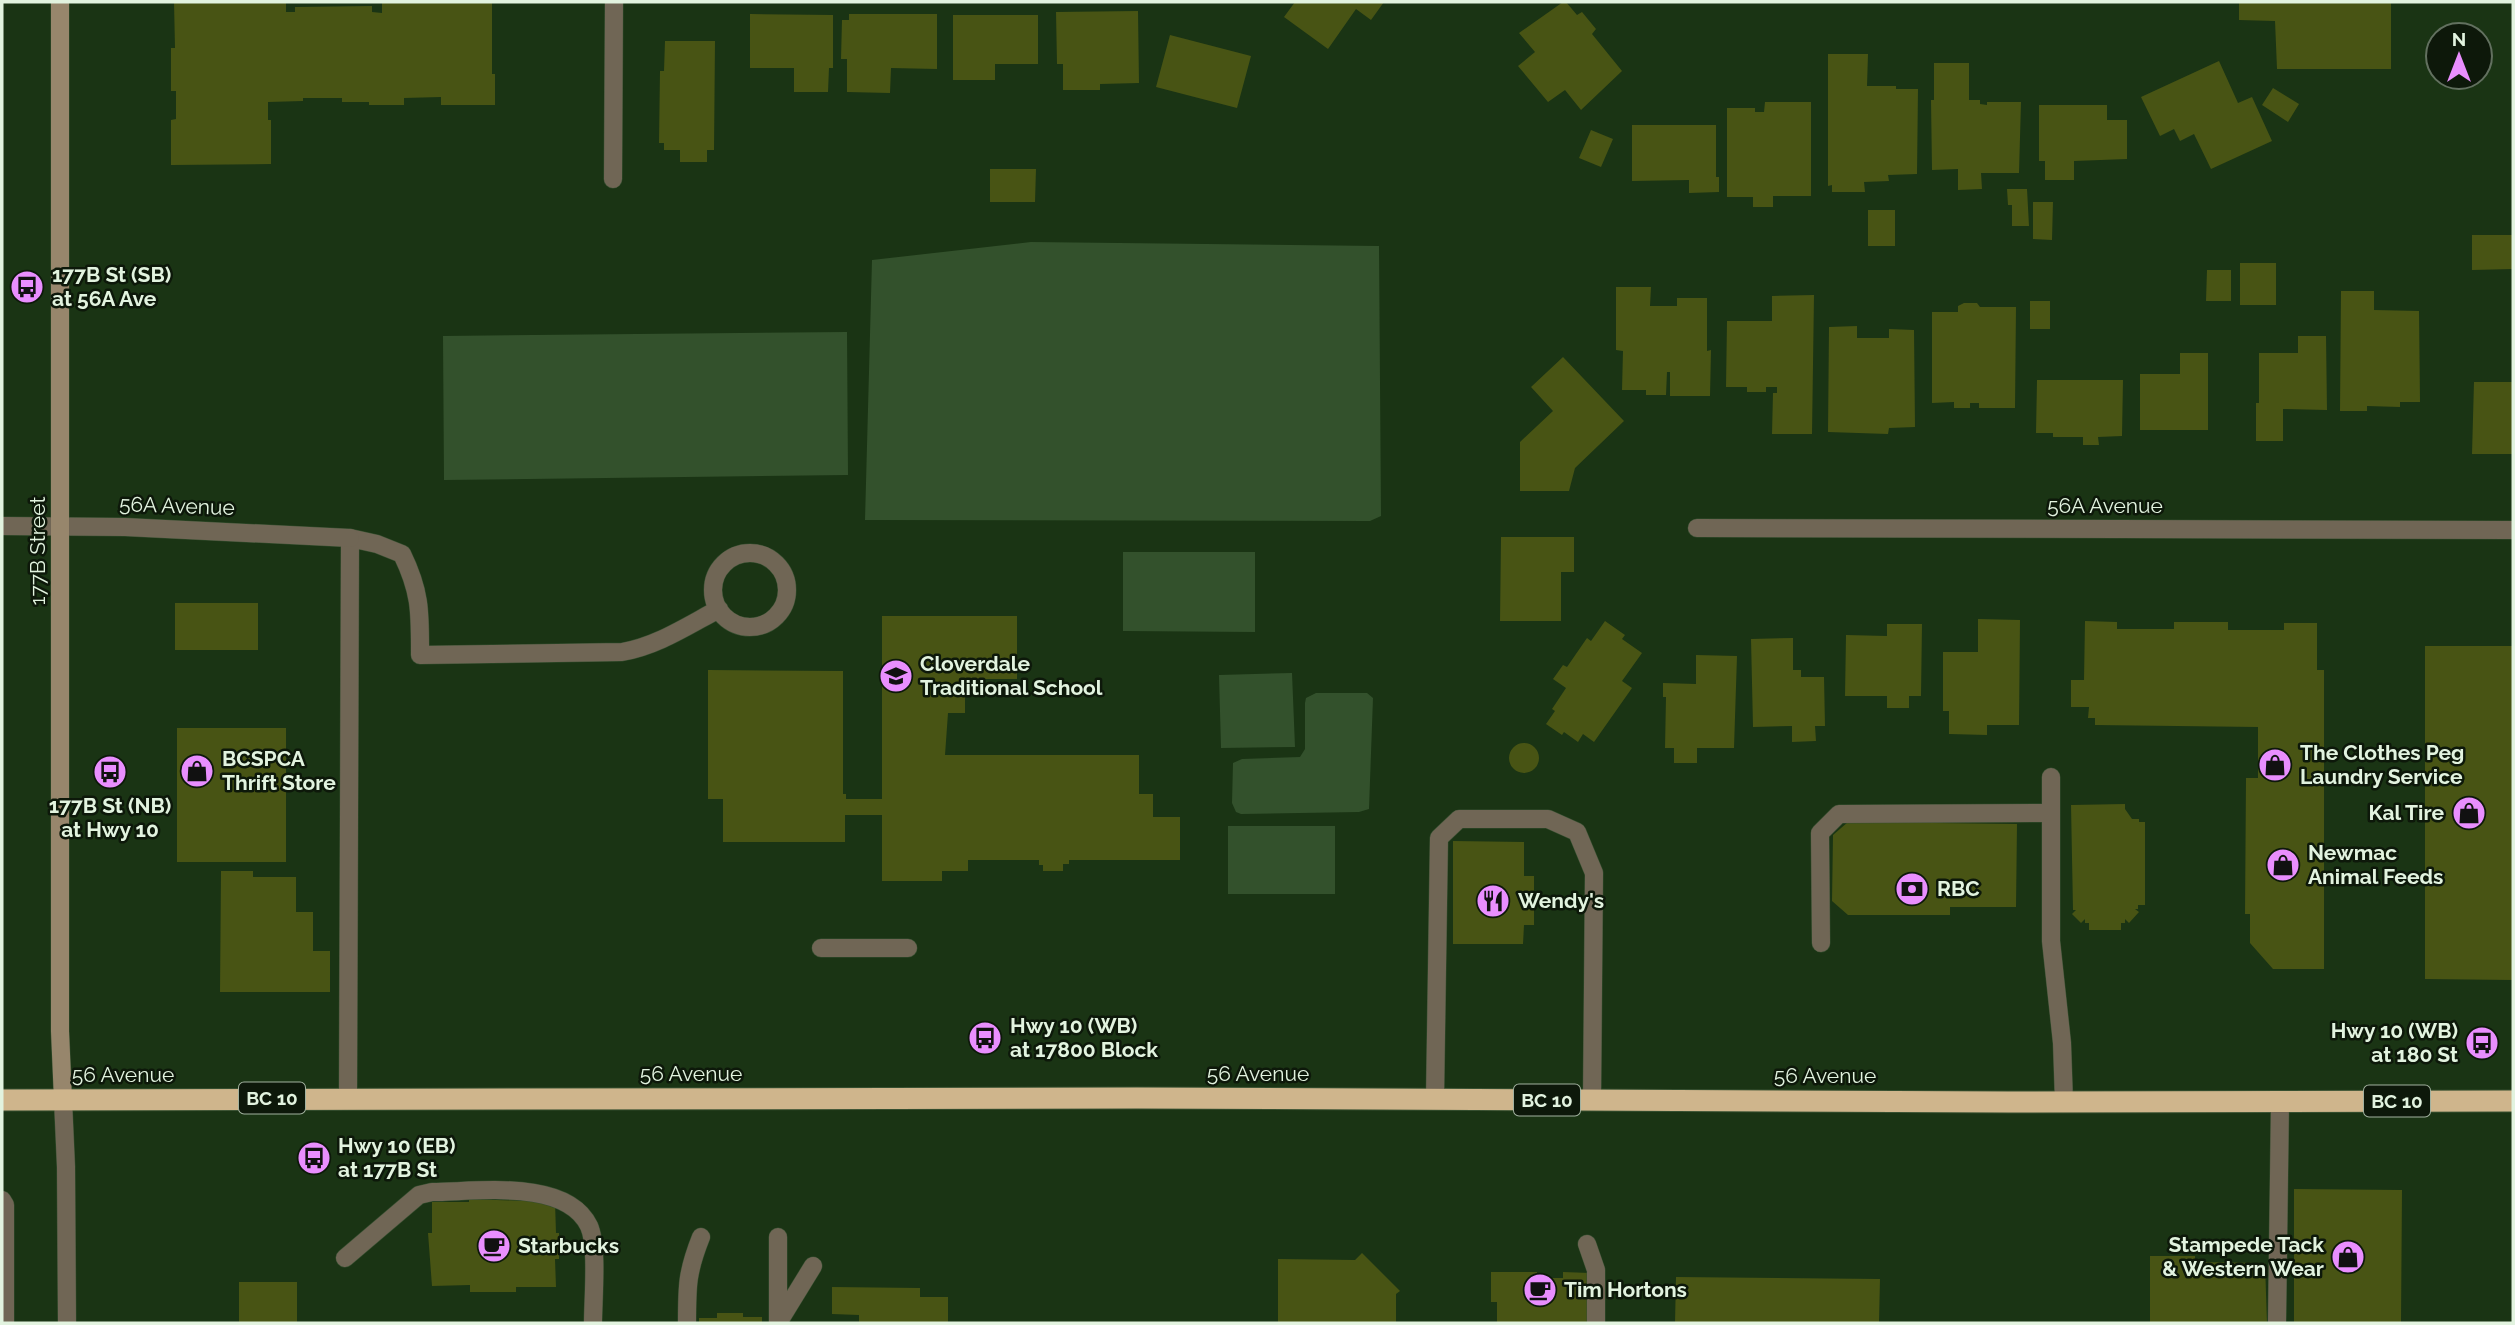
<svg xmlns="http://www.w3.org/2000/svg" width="2515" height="1325" font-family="Raleway,sans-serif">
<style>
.green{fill:#33512c}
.building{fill:#485414}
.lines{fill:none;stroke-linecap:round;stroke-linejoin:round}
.lane-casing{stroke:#364f30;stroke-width:19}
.street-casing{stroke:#364f30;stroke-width:19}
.secondary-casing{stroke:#364f30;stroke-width:19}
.highway-casing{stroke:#364f30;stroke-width:23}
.lane{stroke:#706655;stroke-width:18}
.street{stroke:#706655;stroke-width:18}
.secondary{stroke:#97866c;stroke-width:18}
.highway{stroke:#cfb58c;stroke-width:21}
.labels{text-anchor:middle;stroke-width:5;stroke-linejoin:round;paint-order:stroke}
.shield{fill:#0d180a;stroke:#a2b19f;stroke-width:2}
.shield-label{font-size:19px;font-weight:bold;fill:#e2f3df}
.poi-label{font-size:21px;font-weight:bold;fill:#e2f3df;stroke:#0d180a;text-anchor:start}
.street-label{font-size:21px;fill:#e2f3df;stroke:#0d180a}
</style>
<rect width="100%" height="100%" fill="#1a3414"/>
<path class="green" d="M 1031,242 L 1379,246 L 1381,516 L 1370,521 L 865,520 L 872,260 Z
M 847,332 L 848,475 L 444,480 L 443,336 Z
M 1123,552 L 1255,552 L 1255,632 L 1123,631 Z
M 1292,673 L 1295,747 L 1221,748 L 1219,675 Z
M 1316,693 L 1367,693 L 1373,698 L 1369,809 L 1359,812 L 1241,814 L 1236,812 L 1232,803 L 1233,763 L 1242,759 L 1300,757 L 1305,749 L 1305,703 L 1306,698 Z
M 1228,826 L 1335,826 L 1335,894 L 1228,894 Z"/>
<path class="building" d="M 174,2 L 286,2 L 286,12 L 295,12 L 295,7 L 372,6 L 372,12 L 382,13 L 382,2 L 492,2 L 492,74 L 495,74 L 495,105 L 441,105 L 441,97 L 404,98 L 404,105 L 369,105 L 369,102 L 342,102 L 342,98 L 303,98 L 303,101 L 268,102 L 268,120 L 271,120 L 271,164 L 171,165 L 171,120 L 176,119 L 176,91 L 171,91 L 171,48 L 175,48 Z
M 1295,2 L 1384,2 L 1371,20 L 1356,9 L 1328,49 L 1284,17 Z
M 1563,2 L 1566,2 L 1577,15 L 1582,12 L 1596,29 L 1592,34 L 1622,71 L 1581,110 L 1565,90 L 1548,102 L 1518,66 L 1535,52 L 1519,33 Z
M 2239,2 L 2391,2 L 2391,69 L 2277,69 L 2275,21 L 2239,20 Z
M 1138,11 L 1139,83 L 1100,84 L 1100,90 L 1063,90 L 1063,64 L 1057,64 L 1056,12 Z
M 750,14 L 833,15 L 833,68 L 829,68 L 828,92 L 794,92 L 794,68 L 750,68 Z
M 849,14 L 937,14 L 937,69 L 891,68 L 890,93 L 847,92 L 847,59 L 841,59 L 842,20 L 849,20 Z
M 953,15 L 1038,15 L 1038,64 L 995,64 L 995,80 L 953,80 Z
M 1170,35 L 1251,56 L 1237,108 L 1156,87 Z
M 665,41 L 715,41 L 714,150 L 707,150 L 707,162 L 680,162 L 680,150 L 664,150 L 664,143 L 659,143 L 660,71 L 664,71 Z
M 1828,54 L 1868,54 L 1867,86 L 1896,86 L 1896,89 L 1918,89 L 1917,174 L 1888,175 L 1889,181 L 1864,182 L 1865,192 L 1832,192 L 1832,185 L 1828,186 Z
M 2219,61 L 2238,103 L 2252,97 L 2272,141 L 2211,169 L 2194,134 L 2180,141 L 2174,129 L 2160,136 L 2141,97 Z
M 1934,63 L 1969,63 L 1969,100 L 1980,100 L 1980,104 L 1987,105 L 1987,102 L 2021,102 L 2019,173 L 1981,173 L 1982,189 L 1958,190 L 1958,169 L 1932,170 L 1931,100 L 1934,100 Z
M 2273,88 L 2299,104 L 2288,122 L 2262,105 Z
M 1765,102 L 1811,102 L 1811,196 L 1773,196 L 1773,207 L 1753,207 L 1753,197 L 1727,197 L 1727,108 L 1755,108 L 1755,112 L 1764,112 Z
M 2039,105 L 2107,105 L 2107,120 L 2127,120 L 2127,159 L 2074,161 L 2074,180 L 2045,180 L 2045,161 L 2039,161 Z
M 1632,125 L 1716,125 L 1716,177 L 1719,177 L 1719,192 L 1689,193 L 1689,180 L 1632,181 Z
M 1591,130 L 1613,139 L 1601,167 L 1579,158 Z
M 990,169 L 1036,169 L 1035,202 L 990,202 Z
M 2007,189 L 2027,189 L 2029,226 L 2012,226 L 2012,205 L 2008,205 Z
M 2033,202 L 2053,202 L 2052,240 L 2033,239 Z
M 1868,210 L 1895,210 L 1895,246 L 1868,246 Z
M 2472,235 L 2513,235 L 2513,269 L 2472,270 Z
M 2240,263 L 2276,263 L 2276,305 L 2240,305 Z
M 2207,270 L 2231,270 L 2231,301 L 2206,301 Z
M 1616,287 L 1651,287 L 1650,306 L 1677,306 L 1677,298 L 1707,298 L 1707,351 L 1711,350 L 1710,396 L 1670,396 L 1670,372 L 1667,372 L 1666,395 L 1646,395 L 1646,390 L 1622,390 L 1623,351 L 1616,350 Z
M 2341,291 L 2374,291 L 2374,310 L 2419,311 L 2420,402 L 2400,402 L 2400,407 L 2367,406 L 2367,411 L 2340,411 Z
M 1814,295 L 1812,434 L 1772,434 L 1773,393 L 1777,393 L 1777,387 L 1766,387 L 1766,392 L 1747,392 L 1747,387 L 1726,387 L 1727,321 L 1772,321 L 1772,296 Z
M 2030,301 L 2050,301 L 2050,329 L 2030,329 Z
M 1964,303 L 1977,303 L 1980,307 L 2016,307 L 2015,408 L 1979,408 L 1979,403 L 1970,403 L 1970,408 L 1954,408 L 1954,402 L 1932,403 L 1932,312 L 1958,312 L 1958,306 Z
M 1857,326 L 1857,338 L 1889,338 L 1889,329 L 1914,330 L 1915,427 L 1889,428 L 1888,434 L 1828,432 L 1829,327 Z
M 2298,336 L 2326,336 L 2327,410 L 2283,409 L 2283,441 L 2256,441 L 2256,403 L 2259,403 L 2259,353 L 2298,353 Z
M 2180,353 L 2208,353 L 2208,430 L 2140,430 L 2140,374 L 2180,374 Z
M 1563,357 L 1624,421 L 1575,468 L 1569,491 L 1520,491 L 1520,442 L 1553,411 L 1531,387 Z
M 2037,380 L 2123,380 L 2122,436 L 2098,437 L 2099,445 L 2083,445 L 2083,437 L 2053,437 L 2053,433 L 2036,433 Z
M 2474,382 L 2513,382 L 2513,454 L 2472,454 Z
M 1501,537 L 1574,537 L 1574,572 L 1561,572 L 1561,621 L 1500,621 Z
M 175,603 L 258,603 L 258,650 L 175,650 Z
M 882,616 L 1017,616 L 1017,679 L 965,679 L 965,713 L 948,713 L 945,755 L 1139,755 L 1139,794 L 1153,794 L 1153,817 L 1180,817 L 1180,860 L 1069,860 L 1069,864 L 1063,864 L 1063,871 L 1043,871 L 1043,865 L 1039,865 L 1039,860 L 968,860 L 968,871 L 942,871 L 942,881 L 882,881 L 882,815 L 845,815 L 845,842 L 723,842 L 723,799 L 708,799 L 708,670 L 843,671 L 843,794 L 846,794 L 846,799 L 882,799 Z
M 1978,619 L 2020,620 L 2019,725 L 1987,725 L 1987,735 L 1949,734 L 1949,711 L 1943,711 L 1943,652 L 1978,652 Z
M 1605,621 L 1625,635 L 1622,639 L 1642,653 L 1622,681 L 1632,688 L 1594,742 L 1583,734 L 1578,742 L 1564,732 L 1562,735 L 1546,724 L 1555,711 L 1552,709 L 1566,688 L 1553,679 L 1563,665 L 1567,667 L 1587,638 L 1591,641 Z
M 2085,621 L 2117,622 L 2117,629 L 2174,629 L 2174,622 L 2228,622 L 2228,630 L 2284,630 L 2284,623 L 2317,623 L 2317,670 L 2324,670 L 2324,969 L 2273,969 L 2250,943 L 2250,914 L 2245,914 L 2246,778 L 2258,778 L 2258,727 L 2095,725 L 2095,718 L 2088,718 L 2089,707 L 2071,707 L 2071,680 L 2084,680 Z
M 1887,624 L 1922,624 L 1921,696 L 1909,696 L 1909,708 L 1887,708 L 1887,696 L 1845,696 L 1846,635 L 1887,636 Z
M 1793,638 L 1793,670 L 1801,670 L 1801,677 L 1824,677 L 1825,726 L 1815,726 L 1816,741 L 1792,742 L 1792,726 L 1753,727 L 1751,639 Z
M 2425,646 L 2513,646 L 2513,980 L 2425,979 Z
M 1696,655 L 1737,656 L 1734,748 L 1697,748 L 1697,763 L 1674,763 L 1674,748 L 1665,748 L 1666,697 L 1663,697 L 1663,683 L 1696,684 Z
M 177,728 L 286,728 L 286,862 L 177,862 Z
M1509 758a15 15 0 1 1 30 0a15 15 0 1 1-30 0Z
M 2125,804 L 2125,809 L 2132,819 L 2139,819 L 2139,822 L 2145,822 L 2145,905 L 2138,905 L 2138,909 L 2135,909 L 2139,912 L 2129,923 L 2125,919 L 2125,923 L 2121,923 L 2121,930 L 2089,930 L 2089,923 L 2085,923 L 2085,919 L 2081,923 L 2072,914 L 2076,910 L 2073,910 L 2071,805 Z
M 1848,822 L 2017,824 L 2016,907 L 1950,907 L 1950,915 L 1848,915 L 1832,901 L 1833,835 Z
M 1453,841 L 1524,842 L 1524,876 L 1534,876 L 1534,925 L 1524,925 L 1523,944 L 1453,944 Z
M 221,871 L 253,871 L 253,877 L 296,877 L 296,912 L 313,912 L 313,951 L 330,951 L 330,992 L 220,992 Z
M 2294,1189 L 2402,1190 L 2401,1323 L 2294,1323 Z
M 469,1199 L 555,1202 L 556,1233 L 559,1233 L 559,1259 L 555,1259 L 556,1287 L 516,1287 L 516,1292 L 470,1292 L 470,1285 L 432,1286 L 428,1233 L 432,1233 L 432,1202 L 469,1202 Z
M 1362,1253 L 1400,1291 L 1396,1294 L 1396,1323 L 1278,1323 L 1278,1259 L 1355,1260 Z
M 2150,1256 L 2195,1256 L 2195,1262 L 2265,1263 L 2267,1323 L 2150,1323 Z
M 1491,1272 L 1537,1272 L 1537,1278 L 1563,1278 L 1563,1272 L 1590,1273 L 1590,1323 L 1497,1323 L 1497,1302 L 1491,1302 Z
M 1676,1277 L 1880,1279 L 1879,1323 L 1675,1323 Z
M 239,1282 L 297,1282 L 297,1323 L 239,1323 Z
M 832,1287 L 920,1288 L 920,1297 L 948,1297 L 948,1323 L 859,1323 L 859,1315 L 832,1314 Z
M 717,1313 L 743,1313 L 743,1317 L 762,1317 L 762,1323 L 699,1323 L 699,1318 L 717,1318 Z"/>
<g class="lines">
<defs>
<path id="lane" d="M 613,179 L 614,2
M713 590a37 37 0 1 1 74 0a37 37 0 1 1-74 0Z
M 2051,777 L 2051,941 L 2062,1043 L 2064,1102
M 1821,943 L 1820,833 L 1839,814 L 2051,813
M 821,948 L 908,948
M 348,1098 L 350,538 L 377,544 L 402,554 C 421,593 420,613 420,655 L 622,652 C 657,646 687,626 719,609
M 1435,1099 L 1439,838 L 1459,819 L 1548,819 L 1577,832 L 1594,873 L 1592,1100
M 63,1100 L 66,1167 L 67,1323
M 2,1200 L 5,1205 L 5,1323
M 778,1237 L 778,1323
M 1587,1244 L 1596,1270 L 1596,1323
M 345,1258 L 419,1195 L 432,1192 C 476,1192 566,1178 589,1226 C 598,1246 593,1299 593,1323
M 687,1323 C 687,1286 687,1272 701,1237
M 778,1323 L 813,1266
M 2277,1323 L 2280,1102"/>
<path id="street" d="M 2,526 L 125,527 L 350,538
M 1697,528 L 2513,530"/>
<path id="secondary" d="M 60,2 L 60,1031 L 63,1100"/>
<path id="highway" d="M 2,1100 L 1137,1098 L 2009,1102 L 2513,1101"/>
</defs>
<use href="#lane" class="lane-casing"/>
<use href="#street" class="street-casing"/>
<use href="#secondary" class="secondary-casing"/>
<use href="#highway" class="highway-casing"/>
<use href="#lane" class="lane"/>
<use href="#street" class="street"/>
<use href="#secondary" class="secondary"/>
<use href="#highway" class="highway"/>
</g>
<defs>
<symbol id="bus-disc" viewBox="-11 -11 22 22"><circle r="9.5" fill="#e98efe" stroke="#0d180a"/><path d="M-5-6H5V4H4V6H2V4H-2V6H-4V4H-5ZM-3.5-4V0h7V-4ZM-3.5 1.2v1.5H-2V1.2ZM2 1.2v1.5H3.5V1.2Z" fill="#111"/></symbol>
<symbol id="school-disc" viewBox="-11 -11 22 22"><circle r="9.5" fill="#e98efe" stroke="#0d180a"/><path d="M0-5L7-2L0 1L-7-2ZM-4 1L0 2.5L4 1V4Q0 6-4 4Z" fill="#111"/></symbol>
<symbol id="shop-disc" viewBox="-11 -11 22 22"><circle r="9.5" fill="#e98efe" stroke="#0d180a"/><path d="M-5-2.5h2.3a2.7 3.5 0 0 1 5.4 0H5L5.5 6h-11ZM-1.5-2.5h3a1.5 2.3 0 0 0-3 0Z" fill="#111"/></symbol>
<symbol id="bank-disc" viewBox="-11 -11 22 22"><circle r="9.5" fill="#e98efe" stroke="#0d180a"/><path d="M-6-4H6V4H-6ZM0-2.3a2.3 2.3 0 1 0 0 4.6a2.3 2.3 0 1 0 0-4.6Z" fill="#111"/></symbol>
<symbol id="restaurant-disc" viewBox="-11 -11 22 22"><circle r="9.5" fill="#e98efe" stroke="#0d180a"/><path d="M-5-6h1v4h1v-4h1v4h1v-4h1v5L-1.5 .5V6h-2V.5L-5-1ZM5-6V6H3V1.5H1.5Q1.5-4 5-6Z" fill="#111"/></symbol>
<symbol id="cafe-disc" viewBox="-11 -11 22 22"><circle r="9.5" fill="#e98efe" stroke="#0d180a"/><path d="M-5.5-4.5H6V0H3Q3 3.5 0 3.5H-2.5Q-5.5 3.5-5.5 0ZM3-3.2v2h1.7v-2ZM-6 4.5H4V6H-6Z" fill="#111"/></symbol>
</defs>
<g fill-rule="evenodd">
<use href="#bus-disc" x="8" y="268" width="38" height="38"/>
<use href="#school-disc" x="877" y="657" width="38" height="38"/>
<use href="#shop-disc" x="2256" y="746" width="38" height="38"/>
<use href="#shop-disc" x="178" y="752" width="38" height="38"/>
<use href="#bus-disc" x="91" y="753" width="38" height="38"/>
<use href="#shop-disc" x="2450" y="794" width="38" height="38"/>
<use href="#shop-disc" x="2264" y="846" width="38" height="38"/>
<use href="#bank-disc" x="1893" y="870" width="38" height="38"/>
<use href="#restaurant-disc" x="1474" y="882" width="38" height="38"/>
<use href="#bus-disc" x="966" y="1019" width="38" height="38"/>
<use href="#bus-disc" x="2463" y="1024" width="38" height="38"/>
<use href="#bus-disc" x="295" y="1139" width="38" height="38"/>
<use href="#cafe-disc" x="475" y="1227" width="38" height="38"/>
<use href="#shop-disc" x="2329" y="1238" width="38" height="38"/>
<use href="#cafe-disc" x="1521" y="1271" width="38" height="38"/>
</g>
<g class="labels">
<g class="shield">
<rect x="239" y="1082.5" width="66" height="31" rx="5"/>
<rect x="1514" y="1084.5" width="66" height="31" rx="5"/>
<rect x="2364" y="1085.5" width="66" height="31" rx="5"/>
</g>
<g class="shield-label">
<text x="272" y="1105">BC 10</text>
<text x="1547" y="1107">BC 10</text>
<text x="2397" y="1108">BC 10</text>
</g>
<g class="poi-label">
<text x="52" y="282">177B St (SB)<tspan x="52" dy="24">at 56A Ave</tspan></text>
<text x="920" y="671">Cloverdale<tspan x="920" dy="24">Traditional School</tspan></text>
<text x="2300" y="760">The Clothes Peg<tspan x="2300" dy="24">Laundry Service</tspan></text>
<text x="222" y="766">BCSPCA<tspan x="222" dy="24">Thrift Store</tspan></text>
<text x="110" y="813" text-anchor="middle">177B St (NB)<tspan x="110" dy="24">at Hwy 10</tspan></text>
<text x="2444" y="820" text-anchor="end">Kal Tire</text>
<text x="2308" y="860">Newmac<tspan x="2308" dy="24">Animal Feeds</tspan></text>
<text x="1937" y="896">RBC</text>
<text x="1518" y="908">Wendy's</text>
<text x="1010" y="1033">Hwy 10 (WB)<tspan x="1010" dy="24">at 17800 Block</tspan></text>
<text x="2458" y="1038" text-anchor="end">Hwy 10 (WB)<tspan x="2458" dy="24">at 180 St</tspan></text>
<text x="338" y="1153">Hwy 10 (EB)<tspan x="338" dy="24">at 177B St</tspan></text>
<text x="2324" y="1252" text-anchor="end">Stampede Tack<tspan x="2324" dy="24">&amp; Western Wear</tspan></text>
<text x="518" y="1253">Starbucks</text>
<text x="1564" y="1297">Tim Hortons</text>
</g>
<g class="street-label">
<text transform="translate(177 506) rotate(2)" y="7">56A Avenue</text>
<text x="2105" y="513">56A Avenue</text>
<text transform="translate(38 551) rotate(-90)" y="7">177B Street</text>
<text x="691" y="1081">56 Avenue</text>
<text x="1258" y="1081">56 Avenue</text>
<text x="123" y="1082">56 Avenue</text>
<text x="1825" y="1083">56 Avenue</text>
</g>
</g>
<rect width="2515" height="1325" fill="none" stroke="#e2f3df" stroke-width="7"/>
<g transform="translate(2459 56)"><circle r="33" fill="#0d180a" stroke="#62705f" stroke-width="2"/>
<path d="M0-5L12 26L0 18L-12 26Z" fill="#e98efe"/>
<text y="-10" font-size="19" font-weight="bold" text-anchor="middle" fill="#e2f3df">N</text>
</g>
</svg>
